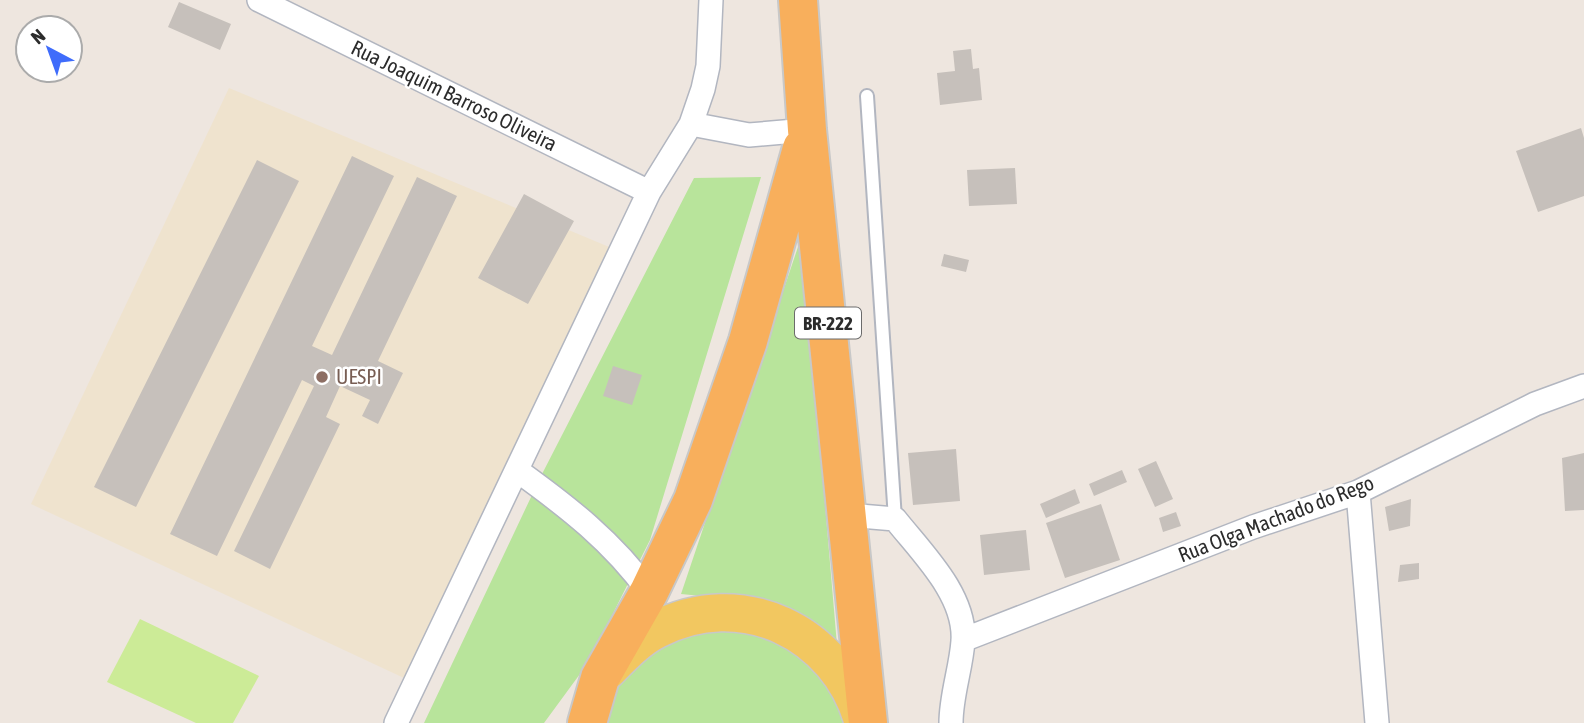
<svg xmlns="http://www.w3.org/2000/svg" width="1584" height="723" font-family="'Asap Condensed',sans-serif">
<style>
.education{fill:#efe3ce}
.green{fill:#b8e49b}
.pitch{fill:#cceb97}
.building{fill:#c6c0bb}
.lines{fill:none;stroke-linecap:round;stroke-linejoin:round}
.service-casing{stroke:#b2b6c0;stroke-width:16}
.minor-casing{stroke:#b2b6c0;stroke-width:26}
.primary-casing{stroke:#c8c8c8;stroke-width:40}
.trunk-casing{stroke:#c8c8c8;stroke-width:42}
.service{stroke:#fff;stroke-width:12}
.minor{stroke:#fff;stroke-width:23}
.primary{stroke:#f2c760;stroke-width:37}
.trunk{stroke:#f8af5c;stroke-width:38}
.education-dot{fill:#8d6e63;stroke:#fff;stroke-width:2.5}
.labels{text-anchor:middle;stroke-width:5;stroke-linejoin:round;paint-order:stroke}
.shield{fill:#fff;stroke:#6b6b6b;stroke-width:2}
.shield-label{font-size:19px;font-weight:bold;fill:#2c2c2c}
.street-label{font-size:21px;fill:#2c2c2c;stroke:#fff}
.education-label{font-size:21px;fill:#785e54;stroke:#fff;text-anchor:start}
</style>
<rect width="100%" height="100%" fill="#eee6df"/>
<path class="education" d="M 229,88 L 614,249 L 404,678 L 31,504 Z"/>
<path class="green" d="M 761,177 L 650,540 L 588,663 L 544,723 L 424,723 L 541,476 L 694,178 Z
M 802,235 L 837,645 L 772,603 L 681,594 Z
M 704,630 C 716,630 731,628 743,630 C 793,638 829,677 843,723 L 602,723 C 614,668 656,646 704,630 Z"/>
<path class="pitch" d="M 140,619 L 259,676 L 233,723 L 196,723 L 107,682 Z"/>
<path class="building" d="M 179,2 L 231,24 L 220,50 L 168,27 Z
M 971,49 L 973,69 L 979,68 L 982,100 L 940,105 L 937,73 L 955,71 L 953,51 Z
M 1581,128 L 1584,138 L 1584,196 L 1538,212 L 1516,151 Z
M 352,156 L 394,176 L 312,346 L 332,355 L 417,177 L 457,196 L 378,361 L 403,373 L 378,424 L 362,416 L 370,400 L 340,386 L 326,417 L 340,424 L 270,569 L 234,551 L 314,386 L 302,380 L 217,556 L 170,534 Z
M 257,160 L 299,181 L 136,507 L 94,487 Z
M 1015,168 L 1017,204 L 969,206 L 967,170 Z
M 524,194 L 574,221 L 528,304 L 478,278 Z
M 944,254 L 969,260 L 966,272 L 941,266 Z
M 613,366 L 642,375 L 632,405 L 603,396 Z
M 956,449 L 960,501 L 913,505 L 908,453 Z
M 1584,453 L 1584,510 L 1565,511 L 1562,458 Z
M 1156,461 L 1173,499 L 1155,507 L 1138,469 Z
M 1122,470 L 1127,482 L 1094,496 L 1089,484 Z
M 1075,489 L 1080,503 L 1046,518 L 1040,504 Z
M 1411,499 L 1410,526 L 1389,531 L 1385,507 Z
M 1101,504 L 1120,560 L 1065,578 L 1046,523 Z
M 1176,512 L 1181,526 L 1163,532 L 1159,518 Z
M 1026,530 L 1030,570 L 984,575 L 980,535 Z
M 1419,563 L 1419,579 L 1398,582 L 1400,565 Z"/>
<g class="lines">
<defs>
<path id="service" d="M 867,96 L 895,519"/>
<path id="minor" d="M 259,0 L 649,192
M 691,124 L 749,135 L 807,130
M 518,471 C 568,507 613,542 649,592
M 1358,492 L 1377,723
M 848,515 L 895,519 C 922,553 966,595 963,641 C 961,669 951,695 951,723
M 963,640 L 1253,527 L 1358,492 L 1535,404 L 1584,386
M 396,723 L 649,192 L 691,124 L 703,89 L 708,66 L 711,0"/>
<path id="primary" d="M 607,671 C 622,656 638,639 656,630 C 741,585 838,632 863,722"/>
<path id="trunk" d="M 798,0 L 807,130 L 868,723
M 587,723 L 600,678 L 649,592 L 693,500 L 748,341 L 802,148"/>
</defs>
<use href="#service" class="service-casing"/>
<use href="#minor" class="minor-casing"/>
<use href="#primary" class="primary-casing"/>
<use href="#trunk" class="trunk-casing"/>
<use href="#service" class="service"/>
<use href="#minor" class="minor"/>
<use href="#primary" class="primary"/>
<use href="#trunk" class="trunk"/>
</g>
<circle class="education-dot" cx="322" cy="377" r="7"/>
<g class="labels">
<rect class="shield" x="795" y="307.5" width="66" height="31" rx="5"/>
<g class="shield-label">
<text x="828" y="330">BR-222</text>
</g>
<g class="street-label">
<text transform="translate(454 96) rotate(26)" y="7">Rua Joaquim Barroso Oliveira</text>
<text transform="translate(1276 519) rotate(-21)" y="7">Rua Olga Machado do Rego</text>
</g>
<g class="education-label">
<text x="336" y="384">UESPI</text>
</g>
</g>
<g transform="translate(49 49) rotate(319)"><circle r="33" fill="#ffffff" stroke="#ababab" stroke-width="2"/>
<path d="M0-5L12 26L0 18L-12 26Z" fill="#3f6cfb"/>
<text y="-10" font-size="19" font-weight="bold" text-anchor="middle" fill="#2c2c2c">N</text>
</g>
</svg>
